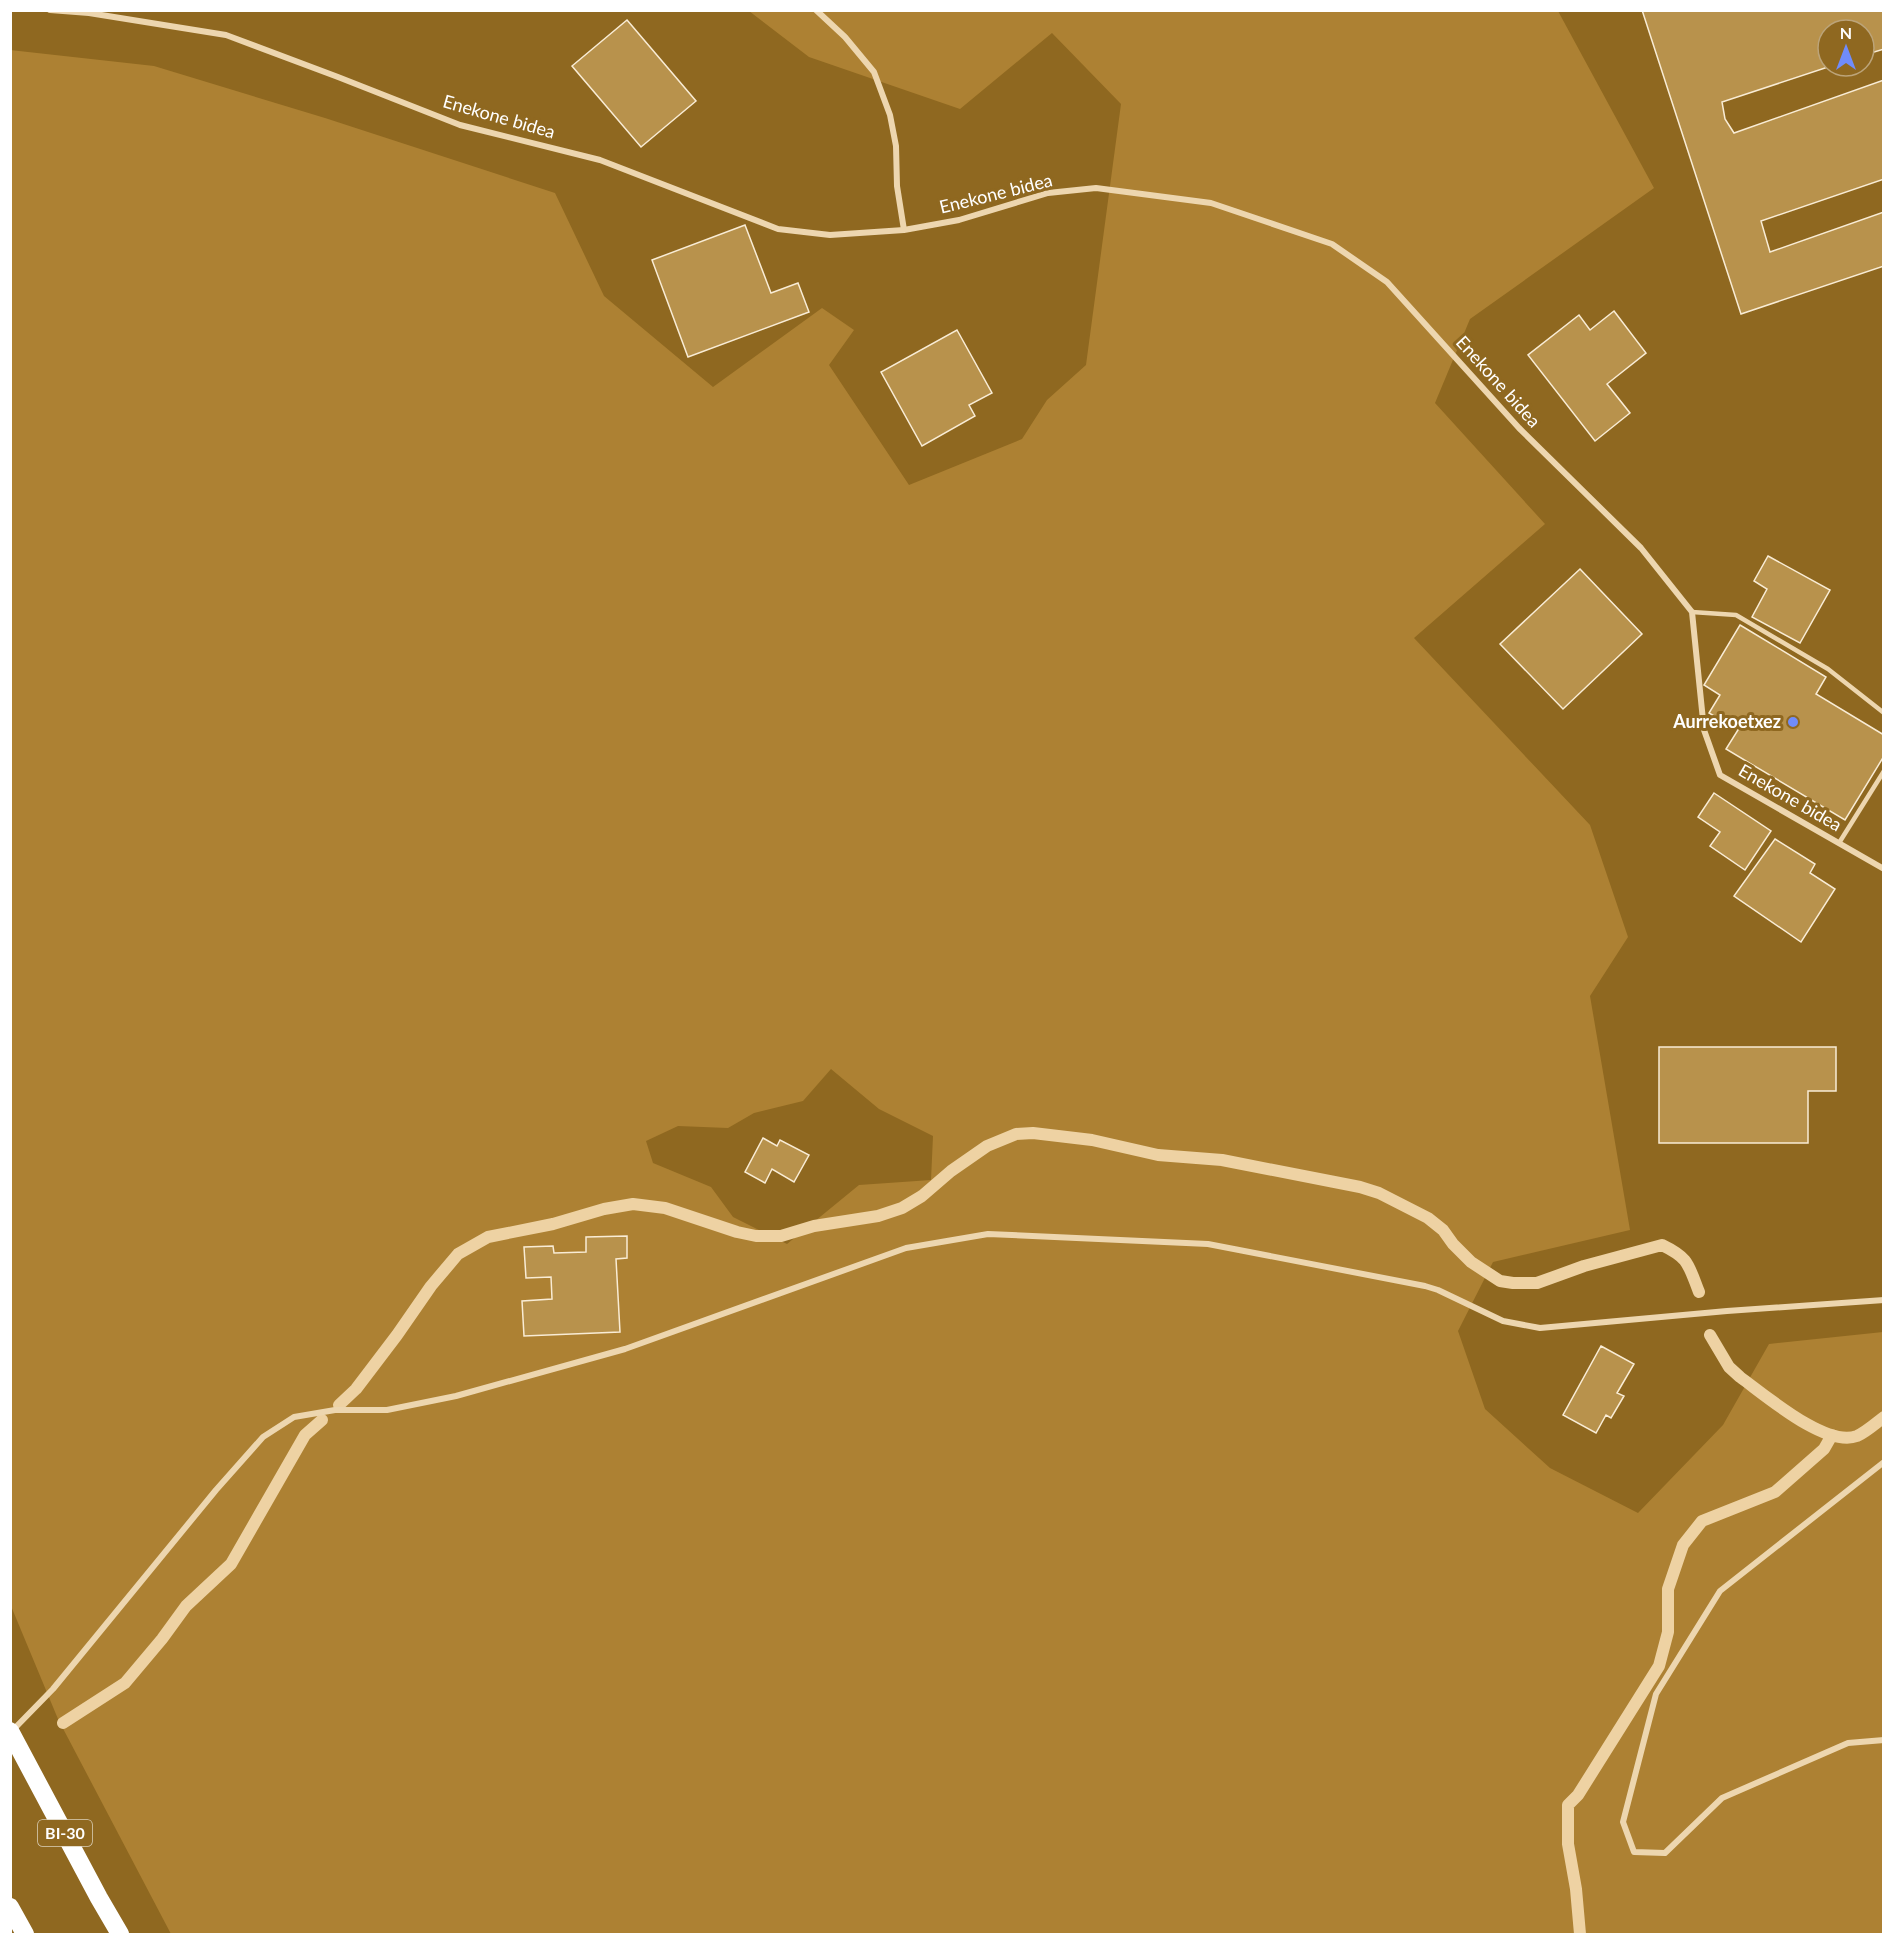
<svg xmlns="http://www.w3.org/2000/svg" width="1894" height="1945" font-family="Lato,sans-serif">
<style>
.green{fill:#ad8133;fill-rule:evenodd}
.lines{fill:none;stroke-linecap:round;stroke-linejoin:round}
.stream{stroke:#eed2a3;stroke-width:12}
.building{fill:#b8924c;stroke:#f9ecd5;stroke-width:1.5;fill-rule:evenodd}
.service{stroke:#edd6af;stroke-width:4.5}
.minor{stroke:#edd6af;stroke-width:6}
.motorway{stroke:#fff;stroke-width:18}
.motorway-bridge{stroke:#fff;stroke-width:18}
.poi-dot{fill:#708cfa;stroke:#8f6820;stroke-width:2}
.labels{text-anchor:middle;stroke-width:6;stroke-linejoin:round;paint-order:stroke}
.shield{fill:#8f6820;stroke:#ddd2bc;stroke-width:1.5}
.shield-label{font-size:16px;font-weight:bold;fill:#fff}
.street-label{font-size:18px;fill:#fff;stroke:#8f6820}
.poi-label{font-size:18px;font-weight:bold;fill:#fff;stroke:#8f6820;text-anchor:end}
</style>
<rect width="100%" height="100%" fill="#8f6820"/>
<path class="green" d="M 749,11 L 1558,11 L 1654,188 L 1470,319 L 1435,403 L 1545,524 L 1414,638 L 1590,825 L 1628,937 L 1590,996 L 1630,1230 L 1493,1262 L 1458,1331 L 1485,1409 L 1550,1468 L 1638,1513 L 1723,1425 L 1769,1344 L 1883,1332 L 1883,1934 L 171,1934 L 58,1719 L 11,1606 L 10,50 L 154,66 L 325,118 L 555,193 L 604,296 L 713,387 L 822,308 L 854,330 L 829,365 L 909,485 L 1022,439 L 1047,400 L 1086,365 L 1121,104 L 1052,33 L 960,109 L 809,57 ZM 831,1069 L 879,1109 L 933,1136 L 931,1180 L 859,1185 L 787,1244 L 733,1217 L 711,1187 L 653,1163 L 646,1141 L 678,1126 L 728,1128 L 754,1113 L 803,1101 Z"/>
<g class="lines">
<path class="stream" d="M 1710,1335 L 1729,1367 L 1740,1377 C 1765,1395 1826,1448 1857,1436 C 1866,1432 1876,1423 1884,1417
M 339,1405 L 356,1389 L 397,1335 L 431,1286 L 458,1254 L 488,1237 L 553,1224 L 604,1209 L 633,1204 L 665,1208 L 737,1232 L 756,1236 L 781,1236 L 814,1226 L 878,1216 L 902,1208 L 922,1196 L 951,1171 L 987,1146 L 1016,1134 L 1033,1133 L 1092,1140 L 1158,1155 L 1222,1160 L 1360,1187 L 1379,1193 L 1428,1218 L 1443,1230 L 1453,1244 L 1471,1262 L 1500,1281 L 1513,1283 L 1537,1283 L 1584,1266 L 1662,1245 C 1689,1258 1688,1264 1699,1292
M 63,1723 L 125,1683 L 162,1639 L 186,1606 L 231,1564 L 305,1435 L 322,1420
M 1580,1934 L 1576,1889 L 1568,1844 L 1568,1805 L 1578,1795 L 1659,1666 L 1668,1632 L 1668,1589 L 1683,1545 L 1702,1521 L 1775,1492 L 1824,1449 L 1832,1435"/>
</g>
<path class="building" d="M 1642,10 L 1884,10 L 1884,266 L 1741,314 ZM 1828,30 L 1864,30 L 1864,66 L 1828,66 Z
M 627,20 L 696,101 L 641,147 L 572,66 Z
M 1884,49 L 1884,80 L 1734,133 L 1725,119 L 1722,102 L 1831,66 L 1864,66 L 1864,55 Z
M 1884,179 L 1884,212 L 1770,252 L 1761,221 Z
M 745,225 L 771,293 L 798,283 L 809,312 L 688,357 L 652,260 Z
M 1614,311 L 1646,353 L 1607,384 L 1630,413 L 1595,441 L 1528,355 L 1579,315 L 1590,330 Z
M 957,330 L 992,393 L 969,405 L 975,416 L 922,446 L 881,372 Z
M 1768,556 L 1830,590 L 1800,643 L 1752,617 L 1767,589 L 1754,581 Z
M 1580,569 L 1642,634 L 1563,709 L 1500,644 Z
M 1740,625 L 1826,677 L 1816,694 L 1884,735 L 1884,756 L 1845,820 L 1726,749 L 1738,730 L 1709,713 L 1720,695 L 1704,685 Z
M 1714,793 L 1771,831 L 1745,870 L 1710,846 L 1720,832 L 1698,817 Z
M 1775,839 L 1815,864 L 1810,873 L 1835,889 L 1801,942 L 1734,896 Z
M 1659,1047 L 1836,1047 L 1836,1091 L 1808,1091 L 1808,1143 L 1659,1143 Z
M 763,1138 L 777,1146 L 780,1140 L 809,1155 L 794,1182 L 772,1169 L 765,1183 L 745,1172 Z
M 627,1236 L 627,1258 L 616,1259 L 620,1332 L 524,1336 L 522,1301 L 552,1299 L 551,1277 L 526,1278 L 524,1247 L 553,1246 L 554,1253 L 586,1252 L 586,1237 Z
M 1601,1346 L 1634,1364 L 1617,1393 L 1624,1396 L 1611,1418 L 1606,1415 L 1596,1433 L 1563,1415 Z"/>
<g class="lines">
<path class="service" d="M 1692,612 L 1736,615 L 1828,669 L 1884,713
M 1839,843 L 1884,771"/>
<path class="minor" d="M 50,10 L 89,13 L 226,35 L 338,77 L 460,125 L 600,160 L 778,229 L 830,235 L 904,230
M 816,10 L 845,37 L 874,72 L 890,115 L 896,146 L 897,186 L 904,230 L 959,220 L 1048,193 L 1096,188 L 1211,203 L 1332,244 L 1387,282 L 1519,428 L 1641,548 L 1692,612 L 1704,730 L 1720,775 L 1884,869
M 1884,1462 L 1720,1591 L 1656,1694 L 1623,1822 L 1634,1852 L 1665,1853 L 1722,1798 L 1848,1743 L 1884,1740
M 12,1731 L 53,1689 L 216,1490 L 263,1437 L 294,1417 L 335,1410 L 387,1410 L 456,1396 L 625,1349 L 906,1248 L 988,1234 L 1208,1244 L 1425,1286 L 1438,1290 L 1503,1321 L 1540,1328 L 1727,1311 L 1884,1300"/>
<path class="motorway" d="M 10,1907 L 25,1934"/>
<path class="motorway-bridge" d="M 10,1731 L 99,1898 L 120,1934"/>
</g>
<circle class="poi-dot" cx="1793" cy="722" r="6"/>
<g class="labels">
<rect class="shield" x="38" y="1820" width="54" height="26" rx="4.5"/>
<g class="shield-label">
<text x="65" y="1839">BI-30</text>
</g>
<g class="street-label">
<text transform="translate(499 117) rotate(16)" y="6">Enekone bidea</text>
<text transform="translate(996 194) rotate(-14)" y="6">Enekone bidea</text>
<text transform="translate(1498 382) rotate(48)" y="6">Enekone bidea</text>
<text transform="translate(1790 798) rotate(30)" y="6">Enekone bidea</text>
</g>
<g class="poi-label">
<text x="1781" y="728">Aurrekoetxez</text>
</g>
</g>
<rect width="1894" height="1945" fill="none" stroke="#ffffff" stroke-width="24"/>
<g transform="translate(1846 48)"><circle r="28" fill="#8f6820" stroke="#bca479" stroke-width="1.5"/>
<path d="M0-4.5L10 22L0 15L-10 22Z" fill="#708cfa"/>
<text y="-9" font-size="16" font-weight="bold" text-anchor="middle" fill="#ffffff">N</text>
</g>
</svg>
